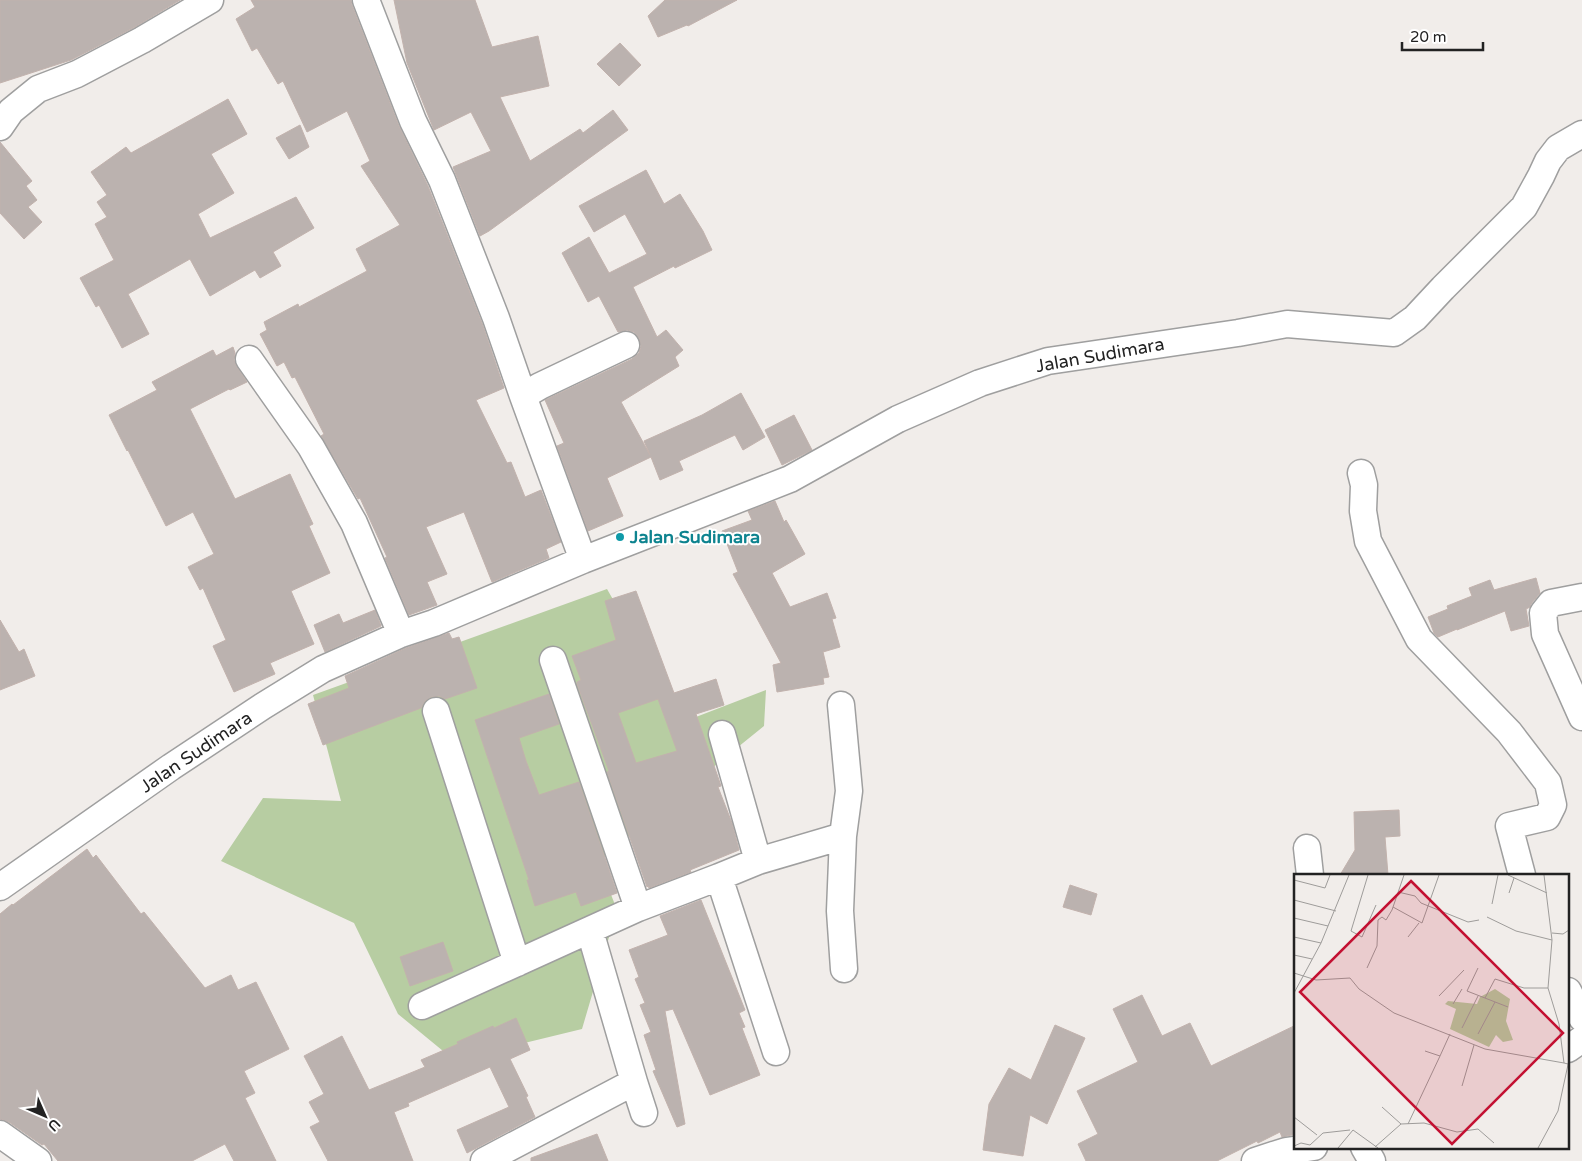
<svg xmlns="http://www.w3.org/2000/svg" width="1582" height="1161" font-family="'Varela Round',sans-serif">
<style>
.forest{fill:#b7cda2}
.building{fill:#bbb2af;stroke:#c2b2ad;fill-rule:evenodd}
.lines{fill:none;stroke-linecap:round;stroke-linejoin:round}
.street-casing{stroke:#9f9f9f;stroke-width:29}
.street{stroke:#fff;stroke-width:26}
.culture-dot{fill:#0f9aa8;stroke:#fff;stroke-width:2}
.labels{text-anchor:middle;stroke-width:4;stroke-linejoin:round;paint-order:stroke}
.street-label{font-size:18px;fill:#222;stroke:#fff}
.culture-label{font-size:18px;font-weight:bold;fill:#0d838f;stroke:#fff;text-anchor:start}
.inset-road{fill:none;stroke:#9e9c9a;stroke-width:1}
.view{fill:#c31132;fill-opacity:0.15;stroke:#c31132;stroke-width:2.5}
.inset-edge{fill:none;stroke:#222;stroke-width:2.5}
</style>
<rect width="100%" height="100%" fill="#f1edea"/>
<path class="forest" d="M 607,589 L 683,722 L 766,690 L 764,726 L 680,794 L 598,861 L 617,910 L 582,1029 L 454,1060 L 398,1014 L 354,923 L 221,861 L 263,798 L 341,801 L 313,695 Z"/>
<path class="building" d="M 0,0 L 180,0 L 135,27 L 71,60 L 0,83 Z
M 251,0 L 351,0 L 352,5 L 399,126 L 428,186 L 482,323 L 504,388 L 476,400 L 507,463 L 511,462 L 525,497 L 541,490 L 561,542 L 546,549 L 549,558 L 492,582 L 464,512 L 426,527 L 447,574 L 427,582 L 437,605 L 409,615 L 385,558 L 387,557 L 360,498 L 358,499 L 321,436 L 324,434 L 295,377 L 292,378 L 284,362 L 277,366 L 260,334 L 267,330 L 264,322 L 298,304 L 299,307 L 367,271 L 356,249 L 400,225 L 361,166 L 370,161 L 347,111 L 307,132 L 283,81 L 278,84 L 257,48 L 252,51 L 236,19 L 255,7 Z
M 394,0 L 475,0 L 492,47 L 538,36 L 549,86 L 500,97 L 530,161 L 580,129 L 583,133 L 613,110 L 628,130 L 489,231 L 480,236 L 453,167 L 491,151 L 471,112 L 434,130 L 407,63 Z
M 665,0 L 737,0 L 688,26 L 687,25 L 658,37 L 648,16 Z
M 620,43 L 641,65 L 619,86 L 597,64 Z
M 228,99 L 247,134 L 211,154 L 234,193 L 198,214 L 210,238 L 296,197 L 314,228 L 273,252 L 281,266 L 260,278 L 255,270 L 210,296 L 190,259 L 128,294 L 149,334 L 122,348 L 99,305 L 96,307 L 80,278 L 114,260 L 95,224 L 107,217 L 97,202 L 107,195 L 91,172 L 126,147 L 131,153 Z
M 300,125 L 309,147 L 289,159 L 276,138 Z
M 0,142 L 32,181 L 26,186 L 37,200 L 28,207 L 42,222 L 24,239 L 0,213 Z
M 646,170 L 664,204 L 680,194 L 703,231 L 712,250 L 675,268 L 674,266 L 633,287 L 657,337 L 666,330 L 683,350 L 675,357 L 679,366 L 621,402 L 650,455 L 644,441 L 702,415 L 741,393 L 765,437 L 743,450 L 735,435 L 679,461 L 683,470 L 660,480 L 651,457 L 607,478 L 623,516 L 588,531 L 557,446 L 564,443 L 545,400 L 632,359 L 639,353 L 641,346 L 639,338 L 634,332 L 627,330 L 618,332 L 599,296 L 588,302 L 562,253 L 589,237 L 609,273 L 647,254 L 625,214 L 594,232 L 579,206 Z
M 233,347 L 235,353 L 234,360 L 237,367 L 247,382 L 230,390 L 229,389 L 190,409 L 235,499 L 290,474 L 313,524 L 309,526 L 330,573 L 291,591 L 314,644 L 270,663 L 275,674 L 234,692 L 213,646 L 226,640 L 203,588 L 200,590 L 188,567 L 214,554 L 193,512 L 166,526 L 128,450 L 127,451 L 109,415 L 157,390 L 152,382 L 213,350 L 216,356 Z
M 794,415 L 812,450 L 782,465 L 765,430 Z
M 775,501 L 784,522 L 786,520 L 805,554 L 772,573 L 790,607 L 827,593 L 836,618 L 832,619 L 840,647 L 823,652 L 829,677 L 823,678 L 824,684 L 777,692 L 773,665 L 781,663 L 733,574 L 738,572 L 722,531 L 752,520 L 748,511 Z
M 1536,578 L 1540,593 L 1531,604 L 1530,607 L 1526,609 L 1529,626 L 1511,631 L 1505,611 L 1457,630 L 1457,629 L 1438,637 L 1434,633 L 1428,617 L 1448,609 L 1447,606 L 1472,596 L 1469,588 L 1490,580 L 1494,590 Z
M 636,591 L 674,693 L 716,679 L 724,705 L 696,714 L 719,780 L 721,786 L 718,787 L 732,823 L 739,850 L 690,870 L 691,872 L 649,888 L 648,886 L 647,887 L 607,772 L 609,771 L 577,684 L 577,682 L 581,680 L 572,656 L 616,640 L 605,601 ZM 658,699 L 677,751 L 636,763 L 618,713 Z
M 375,610 L 381,626 L 325,652 L 314,625 L 339,614 L 343,623 Z
M 0,620 L 19,652 L 24,649 L 35,676 L 0,690 Z
M 449,633 L 452,639 L 459,637 L 477,688 L 445,699 L 439,696 L 431,697 L 425,701 L 421,708 L 323,745 L 308,704 L 349,688 L 345,676 L 406,648 Z
M 549,694 L 559,724 L 519,738 L 526,761 L 539,795 L 579,782 L 617,893 L 581,906 L 576,892 L 535,906 L 527,880 L 529,880 L 475,720 Z
M 1399,810 L 1400,836 L 1385,837 L 1388,875 L 1340,875 L 1355,850 L 1354,812 Z
M 87,849 L 93,858 L 96,855 L 141,914 L 144,912 L 205,988 L 231,975 L 238,990 L 256,982 L 289,1049 L 244,1071 L 255,1093 L 245,1098 L 276,1161 L 234,1161 L 225,1144 L 192,1161 L 58,1161 L 44,1144 L 42,1145 L 9,1122 L 0,1119 L 0,914 L 12,904 L 13,905 Z
M 1070,885 L 1097,894 L 1091,915 L 1063,907 Z
M 701,900 L 745,1010 L 739,1013 L 745,1027 L 742,1028 L 760,1075 L 710,1095 L 673,1009 L 665,1011 L 685,1124 L 677,1127 L 653,1071 L 656,1070 L 644,1035 L 651,1032 L 640,1005 L 645,1003 L 635,979 L 639,977 L 629,950 L 668,935 L 660,916 Z
M 443,942 L 453,971 L 410,986 L 400,957 Z
M 1142,995 L 1162,1036 L 1190,1023 L 1211,1066 L 1296,1025 L 1296,1134 L 1282,1137 L 1280,1132 L 1258,1143 L 1257,1141 L 1217,1161 L 1086,1161 L 1078,1144 L 1098,1134 L 1077,1091 L 1138,1062 L 1113,1009 Z
M 516,1018 L 530,1050 L 510,1059 L 528,1096 L 526,1097 L 535,1117 L 467,1153 L 457,1130 L 509,1107 L 490,1067 L 408,1103 L 409,1106 L 394,1112 L 413,1161 L 328,1161 L 310,1127 L 320,1122 L 309,1102 L 324,1094 L 304,1056 L 342,1036 L 369,1090 L 425,1067 L 421,1060 L 458,1044 L 457,1042 L 493,1026 L 494,1028 Z
M 1055,1025 L 1085,1038 L 1047,1124 L 1030,1115 L 1023,1156 L 983,1150 L 989,1104 L 1009,1068 L 1031,1080 Z
M 597,1134 L 608,1161 L 531,1161 L 531,1158 Z"/>
<g class="lines">
<defs>
<path id="street" d="M 366,0 L 413,121 L 442,180 L 496,318 L 523,396
M 0,127 L 11,111 L 38,89 L 77,74 L 142,40 L 210,0
M 249,359 L 311,447 L 354,523 L 401,634
M 1361,473 L 1364,485 L 1363,511 L 1368,541 L 1419,639 L 1509,732 L 1548,783 L 1553,805 L 1547,817 L 1509,826 L 1522,875
M 583,560 L 523,396 L 540,386 L 626,345
M 1582,597 L 1551,603 L 1543,613 L 1545,634 L 1582,717
M 553,660 L 638,908
M 841,705 L 849,791 L 843,836 L 840,911 L 844,969
M 436,711 L 517,963
M 722,734 L 758,861
M 1307,848 L 1310,875
M 719,877 L 758,861 L 843,836
M 0,887 L 171,767 L 263,706 L 323,669 L 401,634 L 434,623 L 583,560 L 790,479 L 898,419 L 980,383 L 1048,361 L 1238,333 L 1287,324 L 1394,333 L 1415,318 L 1443,288 L 1524,207 L 1541,176 L 1548,161 L 1558,148 L 1582,134
M 1568,991 L 1582,1018
M 422,1006 L 638,908 L 719,877 L 776,1052
M 1568,1049 L 1582,1039
M 634,1082 L 644,1113
M 0,1134 L 38,1161
M 1364,1147 L 1372,1161
M 484,1161 L 634,1082 L 590,931
M 1255,1161 L 1286,1151 L 1314,1147"/>
</defs>
<use href="#street" class="street-casing"/>
<use href="#street" class="street"/>
</g>
<circle class="culture-dot" cx="620" cy="537" r="5"/>
<g class="labels">
<g class="street-label">
<text transform="translate(1100 355) rotate(-10)" y="6">Jalan Sudimara</text>
<text transform="translate(196 752) rotate(-34)" y="6">Jalan Sudimara</text>
</g>
<g class="culture-label">
<text x="630" y="543">Jalan Sudimara</text>
</g>
</g>
<g transform="translate(1294 874)">
<rect width="275" height="275" fill="#f1edea"/>
<path d="M 201,115 L 216,125 L 212,147 L 219,166 L 209,168 L 202,161 L 195,173 L 156,155 L 162,135 L 151,130 L 154,127 L 183,130 L 186,123 Z" fill="#b7cda2"/>
<path class="inset-road" d="M 74,1 L 57,57 L 68,63 L 82,31M 214,1 L 253,19M 250,1 L 258,66 L 254,114 L 265,150 L 270,189 L 274,190M 0,6 L 31,14 L 36,1M 104,18 L 121,22 L 127,29 L 174,48 L 185,46M 215,19 L 220,4M 0,26 L 42,37M 198,30 L 204,1M 99,33 L 128,49 L 145,1M 193,43 L 222,57 L 258,66M 0,44 L 34,52M 258,59 L 269,60 L 275,56M 0,63 L 27,69M 114,63 L 125,49M 0,81 L 18,85M 73,94 L 83,72 L 84,46 L 88,43 L 92,46 L 98,36 L 110,1M 184,94 L 173,117 L 214,133M 0,99 L 22,106 L 56,104 L 65,115 L 100,139 L 191,175 L 270,189M 0,119 L 27,69 L 55,1M 145,122 L 170,96M 191,124 L 201,105 L 230,114 L 254,114M 159,130 L 168,115M 168,154 L 184,122M 184,160 L 201,128M 131,177 L 146,182 L 156,160M 168,212 L 180,171M 88,233 L 107,250M 0,243 L 23,261M 114,250 L 146,182M 0,272 L 7,269 L 16,271 L 29,259 L 56,256M 81,273 L 107,250 L 130,249 L 163,258 L 184,255 L 200,269M 44,274 L 59,256 L 84,274M 244,274 L 264,237 L 275,186"/>
<path class="view" d="M 117,7 L 269,159 L 158,270 L 6,118 Z"/>
<rect width="275" height="275" class="inset-edge"/>
</g>
<g transform="translate(45 1116) rotate(135)" stroke="#ffffff" stroke-width="4" paint-order="stroke">
<path d="M0-4L9 19L0 12L-9 19Z" fill="#222222"/>
<text y="-8" font-size="14" font-weight="bold" text-anchor="middle" fill="#222222">U</text>
</g>
<path d="M1402 42v8h81v-8" fill="none" stroke="#222222" stroke-width="2.5"/>
<text x="1410" y="42" font-size="15" fill="#222222" stroke="#ffffff" stroke-width="4" paint-order="stroke">20 m</text>
</svg>
